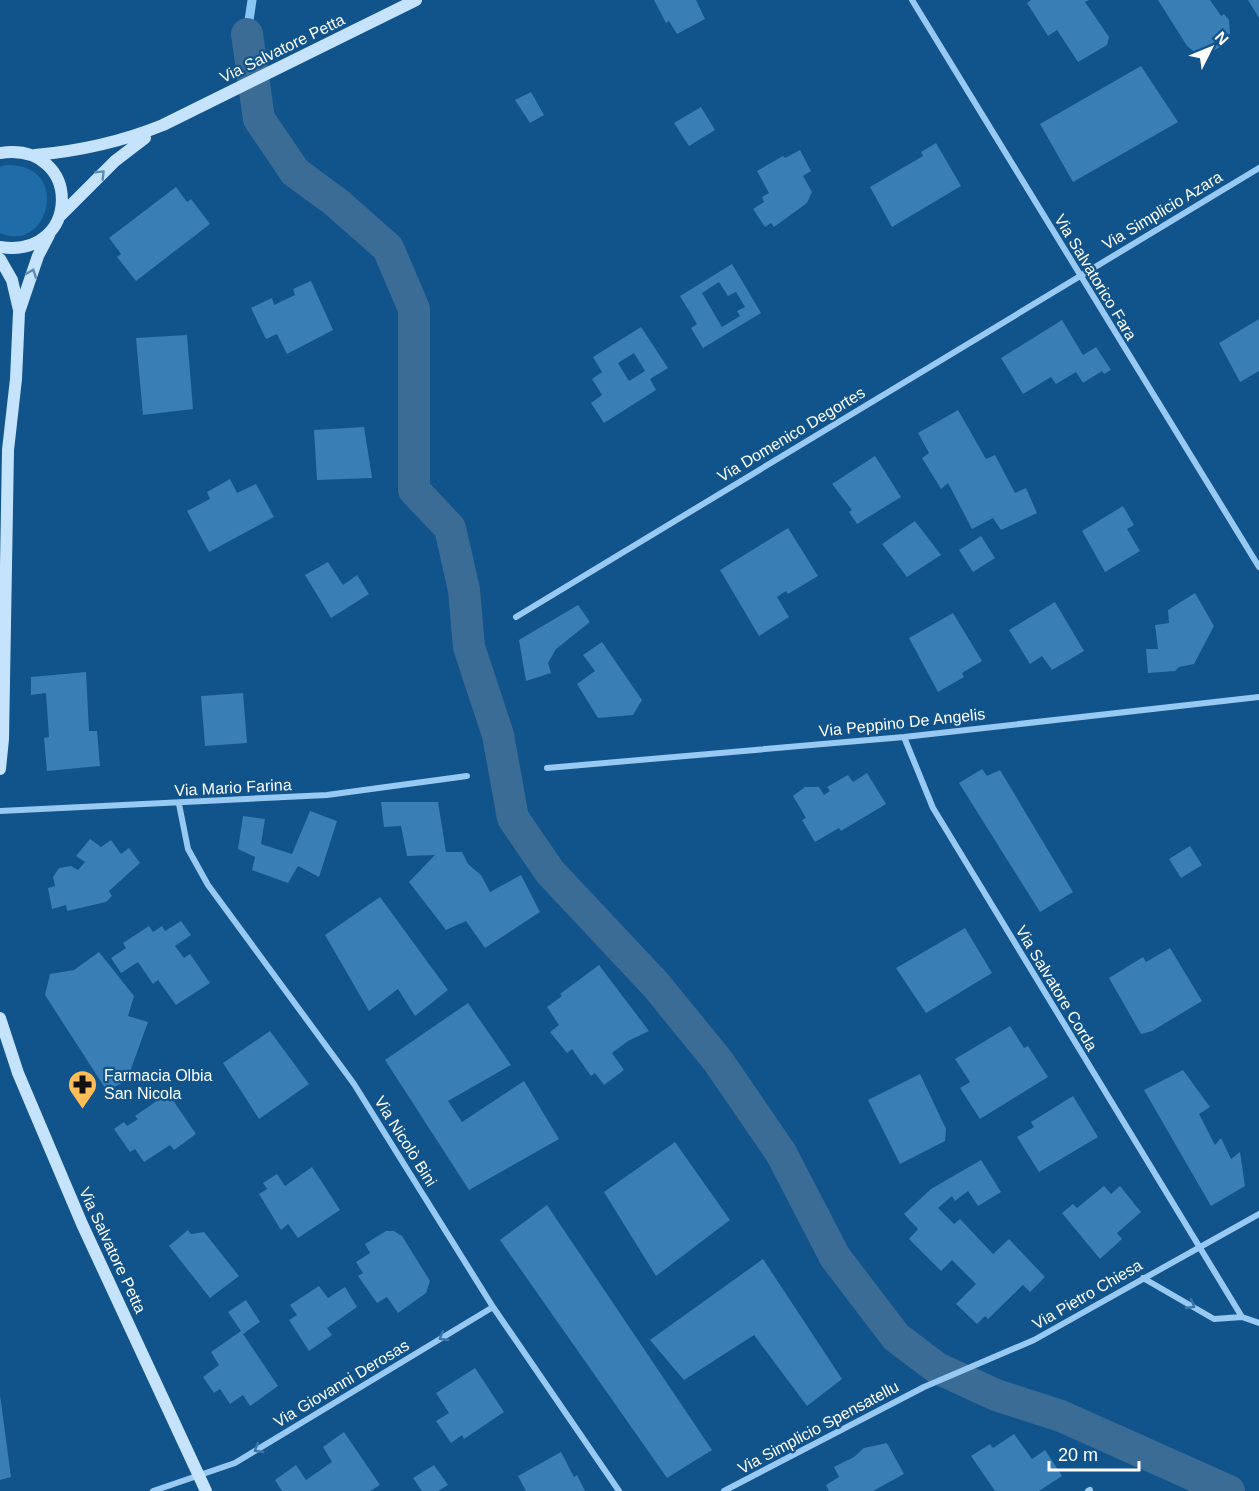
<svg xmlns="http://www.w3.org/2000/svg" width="1259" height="1491" font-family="Helvetica,sans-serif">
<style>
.green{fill:#1f6ca9}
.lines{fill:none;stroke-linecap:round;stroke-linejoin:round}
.stream{stroke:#88c6f5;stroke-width:9}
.canal{stroke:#3b6c96;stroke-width:32}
.building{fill:#397eb5;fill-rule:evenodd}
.street{stroke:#97c9f2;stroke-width:6}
.secondary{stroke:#c5e3fc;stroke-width:12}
.oneway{stroke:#598db8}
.oneway2{stroke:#3976aa}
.labels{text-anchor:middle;stroke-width:4.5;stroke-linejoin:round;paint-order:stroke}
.street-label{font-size:16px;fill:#fff;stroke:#11538b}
.poi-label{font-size:16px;fill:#fff;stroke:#11538b;text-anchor:start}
</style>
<rect width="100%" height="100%" fill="#11538b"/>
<path class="green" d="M 5,165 C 73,162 49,255 0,233 L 0,167 Z"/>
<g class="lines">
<path class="stream" d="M 247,34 L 252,0"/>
<path class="canal" d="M 247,34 L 259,119 L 295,172 L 337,203 L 388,248 L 414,309 L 414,490 L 450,528 L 464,590 L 469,647 L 498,735 L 513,818 L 550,872 L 656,985 L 718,1061 L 781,1153 L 835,1257 L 896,1337 L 937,1368 L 996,1395 L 1061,1416 L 1229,1491"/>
</g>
<path class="building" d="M 654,0 L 696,0 L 705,19 L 677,34 L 669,21 L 666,23 Z
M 1031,0 L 1089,0 L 1085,2 L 1109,37 L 1107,45 L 1078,62 L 1057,30 L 1048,36 L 1027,3 Z
M 1158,0 L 1210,0 L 1221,16 L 1224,14 L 1229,20 L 1230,33 L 1225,44 L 1207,55 L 1197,54 L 1187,46 Z
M 1248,0 L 1259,0 L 1259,18 Z
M 1141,66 L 1178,122 L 1073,182 L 1040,124 Z
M 531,92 L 544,115 L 530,123 L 515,100 Z
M 701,107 L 715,130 L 689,146 L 674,123 Z
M 936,143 L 961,186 L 892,227 L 870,187 L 923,156 L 921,152 Z
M 800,150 L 811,171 L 803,176 L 812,192 L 807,203 L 774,227 L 771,223 L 765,227 L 753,209 L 764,202 L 762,197 L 769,193 L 757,171 L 783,156 L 785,158 Z
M 176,187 L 187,202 L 191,199 L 210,224 L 136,281 L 117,257 L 121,254 L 109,238 Z
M 732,264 L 761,313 L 703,348 L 691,328 L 697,324 L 680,296 ZM 719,282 L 728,296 L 736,292 L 745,307 L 737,311 L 740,316 L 722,327 L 702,293 Z
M 311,281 L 333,330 L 287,354 L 277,334 L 266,339 L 251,308 L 272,298 L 274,305 L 295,295 L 293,289 Z
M 1259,319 L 1259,371 L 1240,382 L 1219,343 Z
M 1062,320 L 1083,355 L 1096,347 L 1111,370 L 1104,374 L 1102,371 L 1083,383 L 1076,372 L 1056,384 L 1051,377 L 1023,394 L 1001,358 Z
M 641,327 L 668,368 L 650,379 L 656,390 L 604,423 L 591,403 L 602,395 L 592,379 L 602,372 L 593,357 ZM 634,353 L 645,371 L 629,381 L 618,363 Z
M 187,335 L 193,409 L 143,415 L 136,338 Z
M 958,410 L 986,459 L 995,455 L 1015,493 L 1026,488 L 1037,513 L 1001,530 L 993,518 L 972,529 L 948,483 L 941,489 L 922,458 L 929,453 L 918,433 Z
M 364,427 L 372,478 L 317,480 L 314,430 Z
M 875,456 L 901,497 L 857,524 L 849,512 L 852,510 L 832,484 Z
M 230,479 L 237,493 L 256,484 L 274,517 L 209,552 L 187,511 L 210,499 L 207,492 Z
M 1123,506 L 1134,525 L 1127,529 L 1140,551 L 1105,572 L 1082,531 Z
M 915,521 L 941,555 L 907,577 L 882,544 Z
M 788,528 L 818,576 L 788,594 L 786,591 L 777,597 L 789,617 L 759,636 L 720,570 Z
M 981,536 L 995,558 L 973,572 L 959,550 Z
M 328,562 L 343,585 L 357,575 L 369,594 L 331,618 L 305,575 Z
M 1195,593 L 1214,626 L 1194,664 L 1179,667 L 1175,671 L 1148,673 L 1146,649 L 1158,649 L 1155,625 L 1169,623 L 1168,610 Z
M 1055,602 L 1084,651 L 1052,670 L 1042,656 L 1030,664 L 1009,630 Z
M 578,605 L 590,622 L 556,649 L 548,663 L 551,673 L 526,681 L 519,640 Z
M 953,613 L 982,661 L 962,673 L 964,677 L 938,692 L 909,638 Z
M 602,642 L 642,700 L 633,715 L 598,718 L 577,684 L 595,671 L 583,655 Z
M 86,672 L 89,731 L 97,731 L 100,766 L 47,771 L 44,738 L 49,737 L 46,693 L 31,695 L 31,677 Z
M 243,693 L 247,743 L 205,746 L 201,696 Z
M 982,769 L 987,776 L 1000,770 L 1073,892 L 1040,912 L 959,783 Z
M 867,773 L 886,804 L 841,831 L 839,828 L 815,842 L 802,820 L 806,818 L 793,796 L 805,787 L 819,787 L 824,795 L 830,791 L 827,787 L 848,775 L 853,782 Z
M 381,802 L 438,802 L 446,852 L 462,852 L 468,864 L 481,875 L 490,892 L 521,875 L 540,912 L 485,948 L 466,921 L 446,930 L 409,882 L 435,855 L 407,856 L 401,826 L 384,827 Z
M 310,811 L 337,821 L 319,877 L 298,866 L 288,883 L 252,870 L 255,857 L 238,849 L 243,816 L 265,819 L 261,844 L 292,854 Z
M 90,839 L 101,847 L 111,840 L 121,854 L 129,848 L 140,863 L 109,891 L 112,896 L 106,902 L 67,911 L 66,905 L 52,909 L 48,888 L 55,886 L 53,877 L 59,868 L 71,866 L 78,870 L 85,862 L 76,856 Z
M 1190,846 L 1202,865 L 1181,878 L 1169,859 Z
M 380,897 L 448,990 L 415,1016 L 398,989 L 369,1011 L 325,935 Z
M 181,921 L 191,935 L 175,946 L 184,958 L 190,954 L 210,983 L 176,1005 L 158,980 L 153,984 L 138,962 L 121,973 L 111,958 L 126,948 L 123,943 L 149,926 L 153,932 L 162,926 L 165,931 Z
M 965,928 L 992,973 L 926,1013 L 896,968 Z
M 1170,948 L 1202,1001 L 1152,1031 L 1141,1034 L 1109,978 L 1143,957 L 1146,962 Z
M 99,952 L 134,996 L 128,1016 L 148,1022 L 127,1080 L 107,1091 L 45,995 L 50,974 L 74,970 Z
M 599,965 L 649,1031 L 628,1041 L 612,1053 L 624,1070 L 604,1085 L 595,1073 L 591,1076 L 572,1049 L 567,1053 L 550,1032 L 559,1025 L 547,1007 L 562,996 L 560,994 Z
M 468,1003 L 511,1065 L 448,1101 L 462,1122 L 524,1081 L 559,1139 L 469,1190 L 385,1060 Z
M 1010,1026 L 1024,1048 L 1028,1046 L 1048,1077 L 980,1119 L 960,1088 L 970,1082 L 955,1059 Z
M 270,1031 L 309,1084 L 259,1119 L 223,1063 Z
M 1183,1070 L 1210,1107 L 1199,1114 L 1215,1145 L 1221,1138 L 1231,1159 L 1240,1152 L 1245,1186 L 1211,1206 L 1144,1090 Z
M 920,1074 L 946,1129 L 945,1141 L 900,1164 L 868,1100 Z
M 168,1093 L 196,1134 L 174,1150 L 170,1145 L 144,1162 L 135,1149 L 130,1152 L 114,1129 L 124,1122 L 127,1126 L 138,1119 L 135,1116 Z
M 1073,1096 L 1098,1137 L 1039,1172 L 1017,1137 L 1034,1127 L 1031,1122 Z
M 675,1142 L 730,1220 L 656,1276 L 604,1192 Z
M 981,1160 L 1001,1192 L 978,1206 L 968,1191 L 955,1201 L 952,1196 L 938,1208 L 954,1224 L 960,1219 L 993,1254 L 1009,1239 L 1045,1277 L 1030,1292 L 1023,1285 L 988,1319 L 985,1316 L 977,1324 L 956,1304 L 976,1284 L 952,1260 L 941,1271 L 909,1239 L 918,1229 L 904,1214 L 931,1189 Z
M 312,1167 L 340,1210 L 298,1238 L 288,1224 L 281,1230 L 259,1194 L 267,1189 L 263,1183 L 277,1174 L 285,1186 Z
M 1104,1186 L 1111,1194 L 1120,1186 L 1141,1212 L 1117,1233 L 1122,1239 L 1100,1259 L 1062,1213 L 1073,1204 L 1077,1208 Z
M 547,1205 L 712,1450 L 667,1478 L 500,1240 Z
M 188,1230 L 191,1234 L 204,1232 L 239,1276 L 210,1298 L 169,1246 Z
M 386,1231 L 394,1231 L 402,1236 L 430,1281 L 426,1293 L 398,1313 L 387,1297 L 377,1303 L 358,1276 L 363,1273 L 356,1262 L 370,1253 L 365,1244 Z
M 763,1259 L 842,1379 L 807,1406 L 754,1335 L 684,1380 L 650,1340 Z
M 319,1286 L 328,1298 L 345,1287 L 357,1307 L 327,1328 L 332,1335 L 309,1351 L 289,1320 L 297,1315 L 290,1305 Z
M 246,1300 L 260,1322 L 243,1334 L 278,1386 L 250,1406 L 243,1395 L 230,1404 L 220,1389 L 214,1393 L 203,1377 L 219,1365 L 211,1352 L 241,1331 L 228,1312 Z
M 475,1368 L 504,1412 L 464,1439 L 462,1435 L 451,1443 L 436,1421 L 449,1413 L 436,1393 Z
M 0,1395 L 11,1477 L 0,1480 Z
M 344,1432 L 380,1485 L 370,1491 L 282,1491 L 275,1480 L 296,1465 L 306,1480 L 332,1462 L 323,1447 Z
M 1014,1434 L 1032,1459 L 1045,1450 L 1062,1476 L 1039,1491 L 995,1491 L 971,1456 L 990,1444 L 993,1448 Z
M 887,1443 L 904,1474 L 873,1491 L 829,1491 L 826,1485 L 839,1477 L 834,1467 L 854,1457 L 864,1448 Z
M 561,1452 L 574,1477 L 577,1475 L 585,1491 L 526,1491 L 518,1476 Z
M 434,1465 L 448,1485 L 438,1491 L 422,1491 L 413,1478 Z"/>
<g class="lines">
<path class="street" d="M 912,0 L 1259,567
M 516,617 L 1259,168
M 904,737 L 933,808 L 1242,1317
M 547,768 L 904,737 L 1259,697
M 179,804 L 188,849 L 208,885 L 354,1084 L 493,1307 L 619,1491
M 0,811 L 327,795 L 467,776
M 1143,1278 L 1214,1319 L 1242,1317 L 1259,1323
M 153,1491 L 235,1463 L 493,1307
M 724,1491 L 924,1387 L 1034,1340 L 1259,1214
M 1088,1491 L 1090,1490"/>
<path class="secondary" d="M 0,153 C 84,141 81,260 0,247
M 35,155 C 80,151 121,142 163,125 L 416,0
M 60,216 L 115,161 L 145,138
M 0,259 L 12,280 L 19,310
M 0,769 L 3,739 L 8,450 L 16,379 L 19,312 L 38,256 L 49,235
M 0,1018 L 18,1073 L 82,1224 L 206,1491"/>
</g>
<defs><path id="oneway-chevron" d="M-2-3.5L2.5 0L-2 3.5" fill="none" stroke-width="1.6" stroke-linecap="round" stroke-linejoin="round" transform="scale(1.5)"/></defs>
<g class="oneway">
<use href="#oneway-chevron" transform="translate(101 174) rotate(-45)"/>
<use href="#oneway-chevron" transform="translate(32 273) rotate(-69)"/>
</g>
<g class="oneway2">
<use href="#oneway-chevron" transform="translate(1191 1305) rotate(30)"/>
<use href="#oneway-chevron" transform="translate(443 1337) rotate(149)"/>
<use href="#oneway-chevron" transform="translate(258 1449) rotate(149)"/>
</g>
<defs>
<symbol id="pharmacy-pin" viewBox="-11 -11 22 30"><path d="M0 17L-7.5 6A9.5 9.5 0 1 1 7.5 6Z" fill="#ffbd57" stroke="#11538b"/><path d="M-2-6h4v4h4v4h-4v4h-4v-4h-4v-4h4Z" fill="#111"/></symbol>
</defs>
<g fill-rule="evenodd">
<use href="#pharmacy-pin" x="66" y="1068" width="33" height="45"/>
</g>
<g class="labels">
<g class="street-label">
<text transform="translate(282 48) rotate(-26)" y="6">Via Salvatore Petta</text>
<text transform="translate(1162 210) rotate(-31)" y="6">Via Simplicio Azara</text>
<text transform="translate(1096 277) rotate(59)" y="6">Via Salvatorico Fara</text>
<text transform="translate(791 434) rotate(-31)" y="6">Via Domenico Degortes</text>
<text transform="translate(902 722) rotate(-6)" y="6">Via Peppino De Angelis</text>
<text transform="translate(233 787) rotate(-3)" y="6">Via Mario Farina</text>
<text transform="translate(1057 988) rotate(59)" y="6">Via Salvatore Corda</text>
<text transform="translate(406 1141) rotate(58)" y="6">Via Nicolò Bini</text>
<text transform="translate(113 1250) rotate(65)" y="6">Via Salvatore Petta</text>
<text transform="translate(1087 1294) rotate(-30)" y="6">Via Pietro Chiesa</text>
<text transform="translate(341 1383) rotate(-31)" y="6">Via Giovanni Derosas</text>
<text transform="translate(818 1427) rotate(-28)" y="6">Via Simplicio Spensatellu</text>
</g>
<g class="poi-label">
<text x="104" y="1081">Farmacia Olbia<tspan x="104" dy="18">San Nicola</tspan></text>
</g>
</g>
<g transform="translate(1211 48) rotate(47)" stroke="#11538b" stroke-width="4.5" paint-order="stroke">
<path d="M0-4.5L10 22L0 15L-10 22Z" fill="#ffffff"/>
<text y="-9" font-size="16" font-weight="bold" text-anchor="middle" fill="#ffffff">N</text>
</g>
<path d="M1049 1461v9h90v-9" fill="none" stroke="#ffffff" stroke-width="3"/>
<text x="1058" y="1461" font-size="18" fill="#ffffff" stroke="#11538b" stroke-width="4.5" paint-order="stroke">20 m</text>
</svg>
